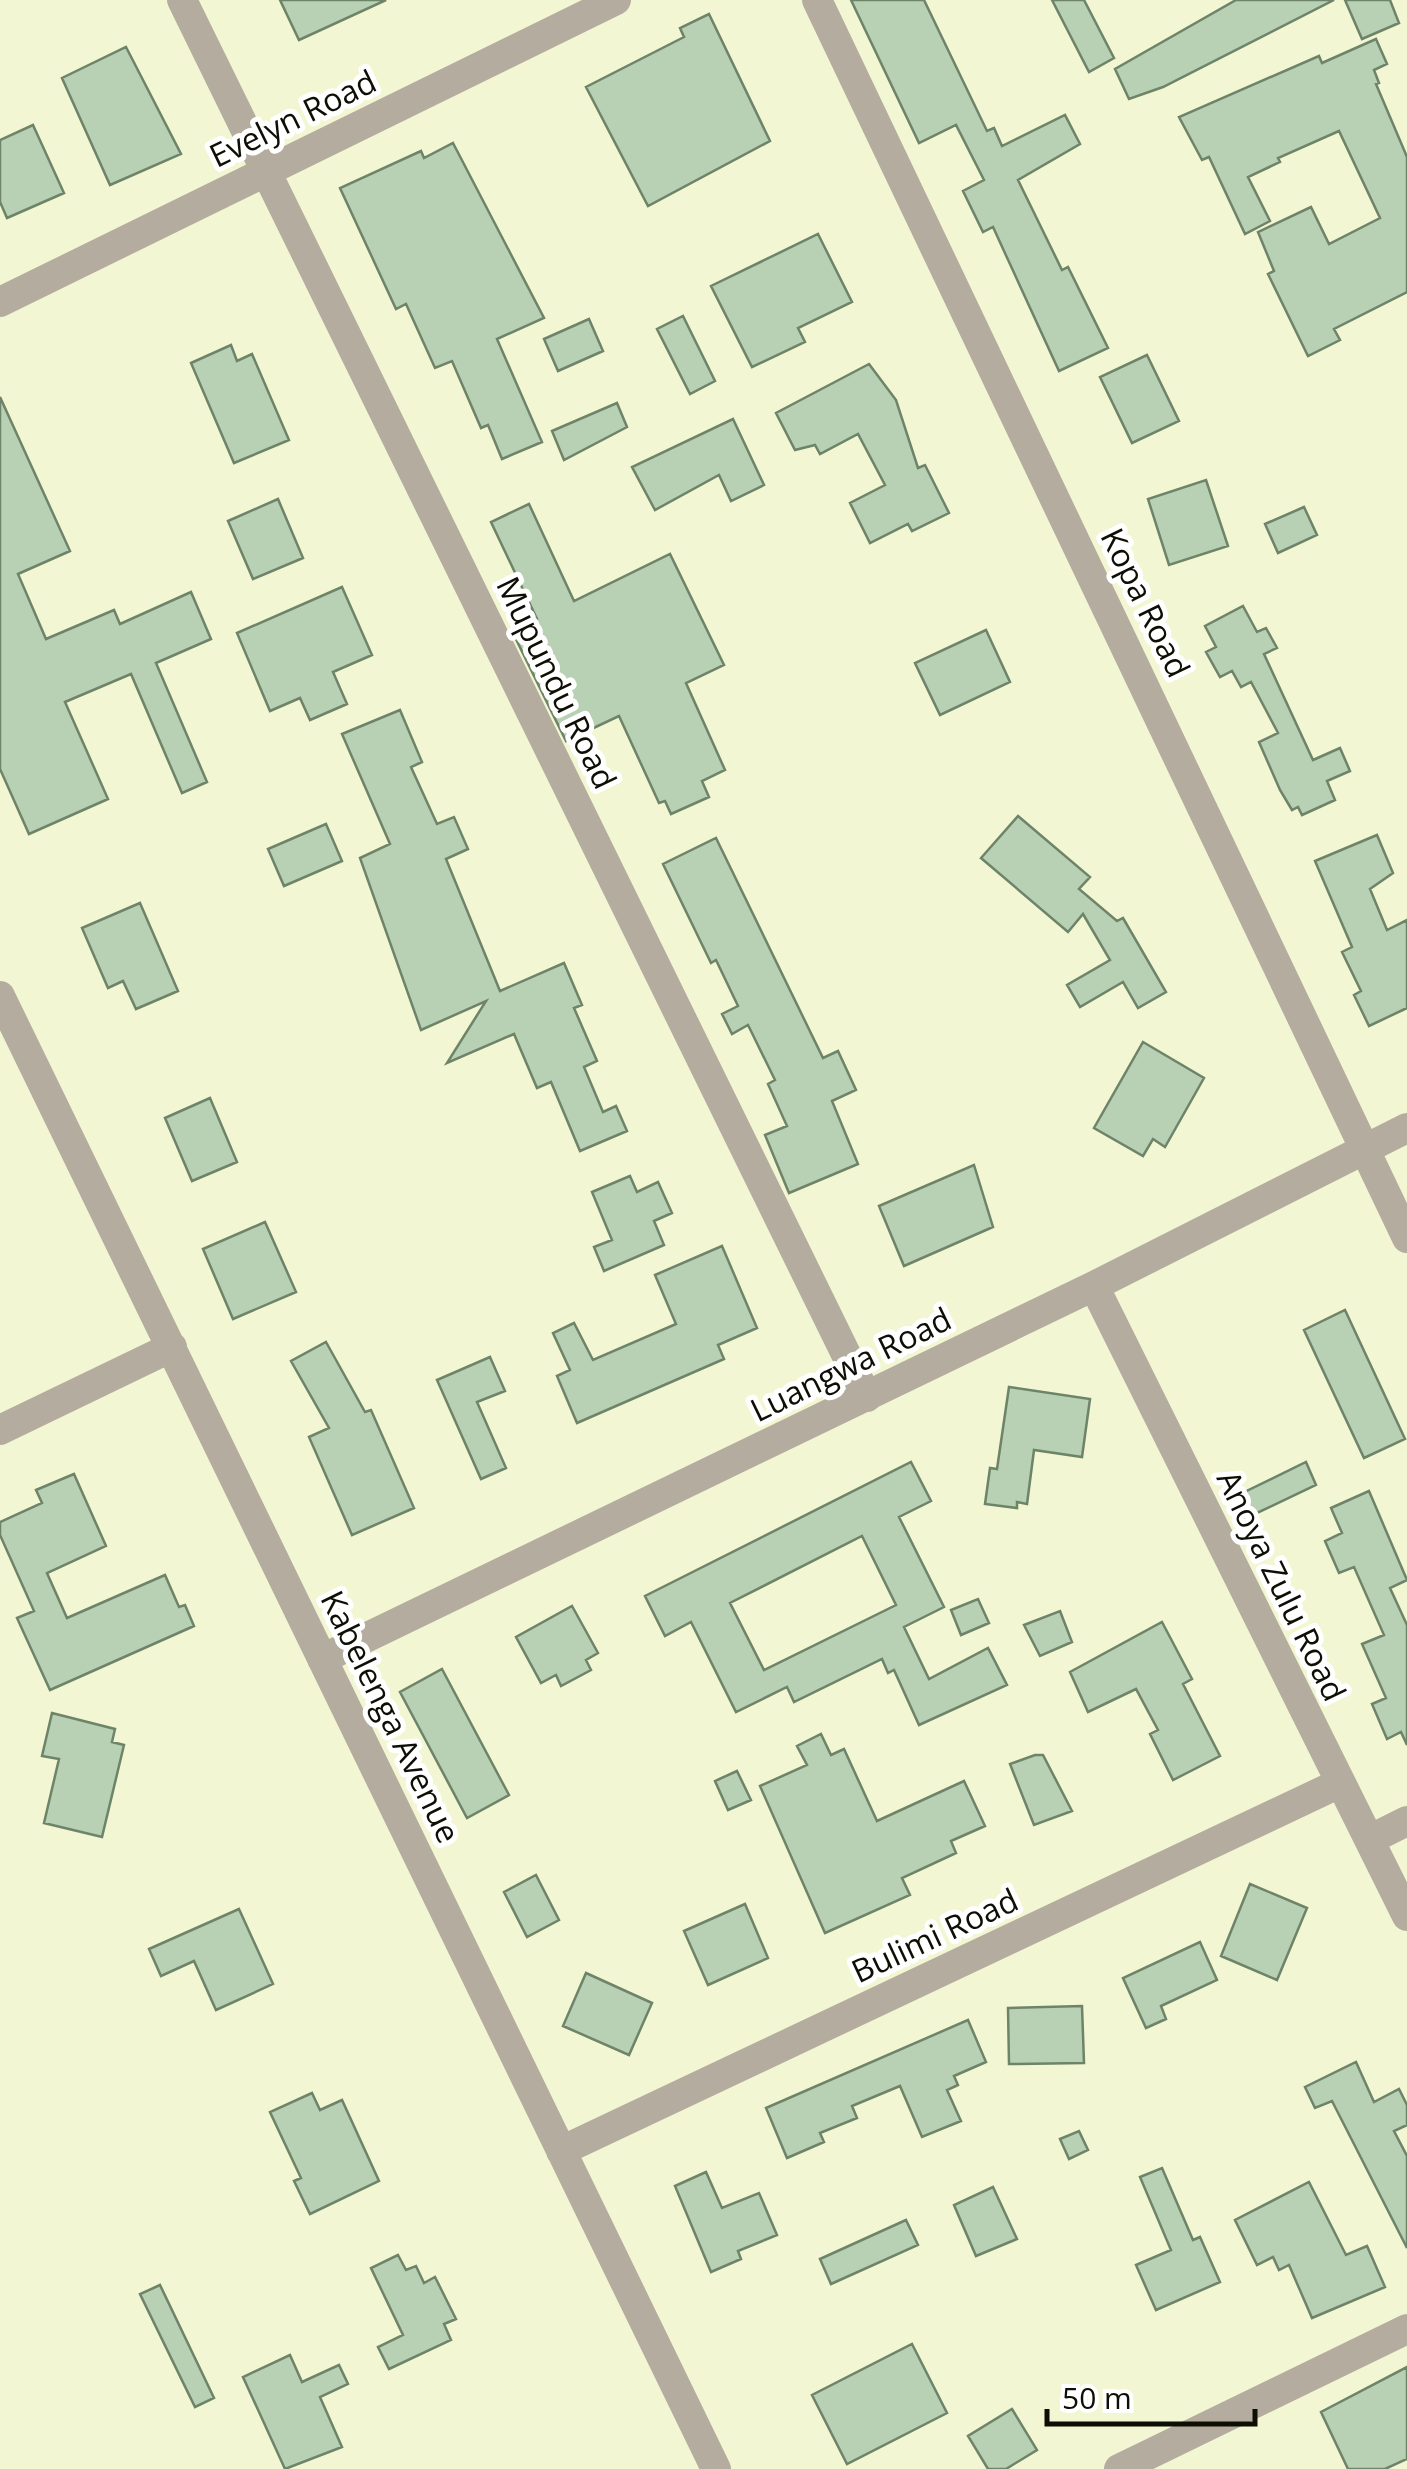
<svg xmlns="http://www.w3.org/2000/svg" width="1407" height="2469" font-family="'Open Sans',sans-serif">
<style>
.building{fill:#b8d0b3;stroke:#6e8469;stroke-width:2.5;fill-rule:evenodd}
.lines{fill:none;stroke-linecap:round;stroke-linejoin:round}
.minor{stroke:#b4ac9e;stroke-width:30}
.labels{text-anchor:middle;stroke-width:10;stroke-linejoin:round;paint-order:stroke}
.street-label{font-size:32px;fill:#0d0e04;stroke:#fff}
</style>
<rect width="100%" height="100%" fill="#f3f6d2"/>
<path class="building" d="M 280,0 L 386,0 L 299,40 Z
M 851,0 L 924,0 L 987,131 L 994,128 L 1002,146 L 1065,115 L 1080,144 L 1018,180 L 1062,270 L 1068,267 L 1108,348 L 1059,371 L 993,227 L 983,232 L 963,191 L 984,180 L 956,125 L 919,143 Z
M 1052,0 L 1084,0 L 1114,58 L 1089,72 Z
M 1236,0 L 1334,0 L 1163,87 L 1129,99 L 1115,69 Z
M 1345,0 L 1390,0 L 1399,23 L 1362,39 Z
M 709,14 L 770,141 L 648,206 L 586,87 L 684,37 L 680,28 Z
M 1376,39 L 1387,64 L 1374,70 L 1379,83 L 1376,84 L 1407,157 L 1407,292 L 1334,329 L 1340,340 L 1308,356 L 1268,274 L 1274,271 L 1258,232 L 1311,207 L 1329,244 L 1380,218 L 1339,131 L 1278,158 L 1280,162 L 1248,177 L 1270,221 L 1245,234 L 1209,157 L 1202,160 L 1179,117 L 1319,56 L 1322,63 Z
M 126,47 L 181,154 L 110,185 L 62,78 Z
M 33,125 L 64,193 L 7,218 L 0,202 L 0,140 Z
M 453,143 L 544,318 L 497,339 L 542,442 L 502,459 L 488,425 L 481,428 L 452,361 L 435,368 L 406,304 L 396,309 L 340,188 L 421,151 L 424,158 Z
M 818,234 L 852,302 L 798,328 L 805,342 L 752,367 L 711,286 Z
M 683,316 L 715,381 L 690,394 L 657,329 Z
M 589,319 L 603,351 L 558,371 L 544,339 Z
M 231,345 L 237,361 L 252,354 L 289,440 L 234,463 L 191,363 Z
M 1147,355 L 1179,421 L 1132,443 L 1100,377 Z
M 869,364 L 896,400 L 918,468 L 925,465 L 949,513 L 912,531 L 908,524 L 870,543 L 850,503 L 885,485 L 858,434 L 820,454 L 815,445 L 795,450 L 776,413 Z
M 0,397 L 70,551 L 18,574 L 46,639 L 114,610 L 120,624 L 191,592 L 211,639 L 156,663 L 207,782 L 182,793 L 131,674 L 65,702 L 108,799 L 29,834 L 0,769 Z
M 617,403 L 627,427 L 564,460 L 552,431 Z
M 733,419 L 764,485 L 731,501 L 719,475 L 655,510 L 632,467 Z
M 1206,480 L 1228,546 L 1169,565 L 1148,499 Z
M 278,499 L 303,558 L 253,579 L 228,521 Z
M 529,504 L 574,601 L 670,554 L 724,665 L 686,683 L 725,770 L 702,781 L 709,797 L 671,814 L 665,801 L 659,803 L 619,716 L 566,741 L 512,631 L 537,619 L 491,522 Z
M 1304,507 L 1317,535 L 1278,553 L 1265,524 Z
M 342,587 L 372,655 L 333,672 L 347,704 L 310,720 L 300,698 L 270,711 L 237,633 Z
M 1243,606 L 1257,632 L 1266,628 L 1277,648 L 1264,654 L 1313,760 L 1340,748 L 1350,771 L 1327,781 L 1335,800 L 1302,815 L 1298,807 L 1292,810 L 1280,790 L 1259,742 L 1278,733 L 1251,682 L 1241,687 L 1232,671 L 1220,677 L 1206,652 L 1216,647 L 1205,626 Z
M 986,630 L 1010,682 L 940,715 L 915,663 Z
M 400,710 L 422,762 L 411,767 L 437,824 L 454,817 L 468,849 L 446,859 L 500,991 L 564,963 L 582,1005 L 574,1008 L 597,1061 L 584,1067 L 603,1112 L 616,1106 L 627,1131 L 580,1151 L 551,1082 L 537,1088 L 514,1034 L 447,1063 L 486,1001 L 421,1030 L 360,858 L 390,844 L 342,734 Z
M 1018,816 L 1090,877 L 1079,889 L 1117,921 L 1123,918 L 1166,992 L 1138,1008 L 1123,982 L 1080,1007 L 1067,985 L 1110,960 L 1083,914 L 1068,932 L 981,858 Z
M 326,824 L 342,861 L 284,886 L 268,849 Z
M 1377,835 L 1393,873 L 1370,889 L 1387,930 L 1407,920 L 1407,1008 L 1369,1026 L 1354,995 L 1361,991 L 1342,952 L 1352,947 L 1315,861 Z
M 716,838 L 823,1058 L 838,1051 L 856,1090 L 832,1101 L 858,1164 L 789,1193 L 765,1135 L 787,1126 L 768,1084 L 775,1080 L 748,1025 L 732,1034 L 722,1014 L 738,1006 L 716,960 L 711,963 L 663,864 Z
M 140,903 L 178,991 L 136,1009 L 123,981 L 108,988 L 82,928 Z
M 1143,1042 L 1204,1078 L 1165,1147 L 1153,1139 L 1143,1156 L 1094,1128 Z
M 210,1098 L 237,1162 L 192,1181 L 165,1118 Z
M 974,1165 L 993,1227 L 904,1266 L 879,1206 Z
M 630,1176 L 637,1192 L 658,1182 L 672,1213 L 654,1221 L 664,1245 L 604,1271 L 594,1247 L 612,1240 L 592,1192 Z
M 265,1222 L 296,1292 L 233,1319 L 203,1249 Z
M 722,1246 L 757,1328 L 718,1345 L 724,1359 L 577,1423 L 557,1376 L 570,1370 L 553,1333 L 574,1323 L 593,1360 L 676,1324 L 655,1275 Z
M 1345,1310 L 1405,1439 L 1364,1458 L 1304,1330 Z
M 326,1342 L 365,1412 L 371,1410 L 414,1508 L 352,1535 L 309,1437 L 329,1428 L 291,1361 Z
M 490,1357 L 505,1391 L 477,1402 L 506,1468 L 481,1479 L 437,1380 Z
M 1009,1387 L 1090,1399 L 1082,1457 L 1034,1450 L 1027,1504 L 1017,1502 L 1017,1508 L 985,1504 L 990,1468 L 997,1469 Z
M 911,1462 L 931,1501 L 899,1517 L 944,1607 L 904,1627 L 929,1679 L 988,1648 L 1007,1685 L 919,1725 L 894,1670 L 888,1673 L 882,1659 L 794,1702 L 787,1687 L 736,1712 L 691,1622 L 665,1636 L 645,1596 ZM 862,1536 L 896,1605 L 764,1670 L 730,1603 Z
M 1306,1462 L 1316,1485 L 1238,1522 L 1228,1500 Z
M 74,1474 L 106,1546 L 47,1573 L 67,1618 L 165,1575 L 179,1607 L 185,1605 L 194,1626 L 50,1690 L 17,1618 L 34,1611 L 0,1535 L 0,1522 L 42,1503 L 36,1490 Z
M 1369,1491 L 1407,1580 L 1390,1588 L 1407,1625 L 1407,1745 L 1401,1732 L 1387,1739 L 1372,1704 L 1386,1698 L 1362,1644 L 1384,1635 L 1354,1567 L 1339,1573 L 1325,1541 L 1342,1533 L 1331,1508 Z
M 978,1599 L 989,1623 L 961,1635 L 951,1610 Z
M 572,1606 L 598,1653 L 586,1660 L 591,1670 L 561,1686 L 556,1675 L 541,1683 L 516,1637 Z
M 1060,1611 L 1072,1642 L 1040,1656 L 1024,1625 Z
M 1162,1622 L 1192,1679 L 1183,1684 L 1220,1756 L 1173,1780 L 1150,1734 L 1158,1730 L 1136,1689 L 1088,1712 L 1070,1672 Z
M 442,1669 L 509,1795 L 467,1818 L 400,1692 Z
M 52,1713 L 115,1729 L 112,1742 L 124,1745 L 102,1837 L 44,1823 L 59,1759 L 42,1756 Z
M 821,1734 L 831,1755 L 844,1749 L 877,1821 L 964,1781 L 985,1826 L 951,1841 L 956,1853 L 902,1878 L 910,1895 L 825,1933 L 760,1786 L 807,1765 L 797,1746 Z
M 1035,1755 L 1043,1755 L 1072,1811 L 1034,1825 L 1010,1764 Z
M 737,1771 L 751,1800 L 728,1810 L 715,1781 Z
M 536,1875 L 559,1920 L 527,1937 L 504,1892 Z
M 1250,1884 L 1307,1908 L 1277,1980 L 1221,1956 Z
M 745,1904 L 768,1958 L 708,1985 L 684,1931 Z
M 239,1909 L 273,1984 L 216,2010 L 194,1961 L 161,1976 L 149,1949 Z
M 1200,1942 L 1217,1980 L 1161,2006 L 1166,2019 L 1146,2028 L 1123,1978 Z
M 586,1973 L 652,2003 L 629,2055 L 563,2026 Z
M 1082,2006 L 1084,2063 L 1009,2064 L 1008,2008 Z
M 968,2020 L 986,2062 L 954,2076 L 958,2085 L 947,2090 L 961,2121 L 922,2137 L 900,2086 L 852,2106 L 857,2118 L 820,2133 L 824,2142 L 787,2158 L 766,2108 Z
M 1356,2062 L 1374,2102 L 1399,2089 L 1407,2105 L 1407,2125 L 1394,2131 L 1407,2156 L 1407,2248 L 1332,2101 L 1315,2108 L 1305,2087 Z
M 312,2093 L 320,2110 L 342,2100 L 379,2181 L 310,2214 L 294,2181 L 301,2178 L 270,2112 Z
M 1079,2131 L 1088,2150 L 1069,2159 L 1060,2139 Z
M 1162,2168 L 1193,2240 L 1200,2237 L 1220,2282 L 1156,2310 L 1136,2265 L 1171,2250 L 1140,2177 Z
M 706,2172 L 722,2208 L 759,2193 L 777,2235 L 738,2251 L 741,2259 L 711,2272 L 675,2186 Z
M 1309,2182 L 1346,2255 L 1367,2246 L 1385,2287 L 1312,2318 L 1289,2265 L 1279,2270 L 1273,2257 L 1257,2265 L 1235,2220 Z
M 993,2187 L 1017,2239 L 976,2256 L 954,2205 Z
M 906,2220 L 918,2245 L 831,2284 L 820,2259 Z
M 398,2255 L 406,2270 L 416,2266 L 424,2283 L 435,2277 L 456,2319 L 444,2324 L 451,2340 L 389,2369 L 378,2347 L 403,2335 L 371,2268 Z
M 160,2285 L 214,2398 L 195,2407 L 140,2294 Z
M 912,2344 L 947,2413 L 847,2464 L 812,2395 Z
M 290,2355 L 302,2382 L 339,2365 L 348,2384 L 320,2397 L 342,2447 L 285,2469 L 243,2377 Z
M 1407,2367 L 1407,2459 L 1385,2469 L 1348,2469 L 1321,2412 Z
M 1012,2409 L 1037,2450 L 1006,2469 L 988,2469 L 968,2436 Z"/>
<g class="lines">
<path class="minor" d="M 182,0 L 867,1397
M 817,0 L 1407,1238
M 0,302 L 616,0
M 0,996 L 716,2469
M 1094,1286 L 1407,1916
M 0,1430 L 172,1347
M 322,1659 L 1094,1286 L 1407,1128
M 1371,1839 L 1407,1821
M 561,2151 L 1340,1783
M 1119,2469 L 1407,2329"/>
</g>
<g class="labels">
<g class="street-label">
<text transform="translate(293 119) rotate(-26)" y="11">Evelyn Road</text>
<text transform="translate(1145 603) rotate(64)" y="11">Kopa Road</text>
<text transform="translate(556 683) rotate(64)" y="11">Mupundu Road</text>
<text transform="translate(851 1365) rotate(-26)" y="11">Luangwa Road</text>
<text transform="translate(1281 1586) rotate(64)" y="11">Anoya Zulu Road</text>
<text transform="translate(390 1717) rotate(64)" y="11">Kabelenga Avenue</text>
<text transform="translate(935 1936) rotate(-25)" y="11">Bulimi Road</text>
</g>
</g>
<path d="M1047 2409v15h208v-15" fill="none" stroke="#0d0e04" stroke-width="5"/>
<text x="1062" y="2409" font-size="30" fill="#0d0e04" stroke="#ffffff" stroke-width="8" paint-order="stroke">50 m</text>
</svg>
